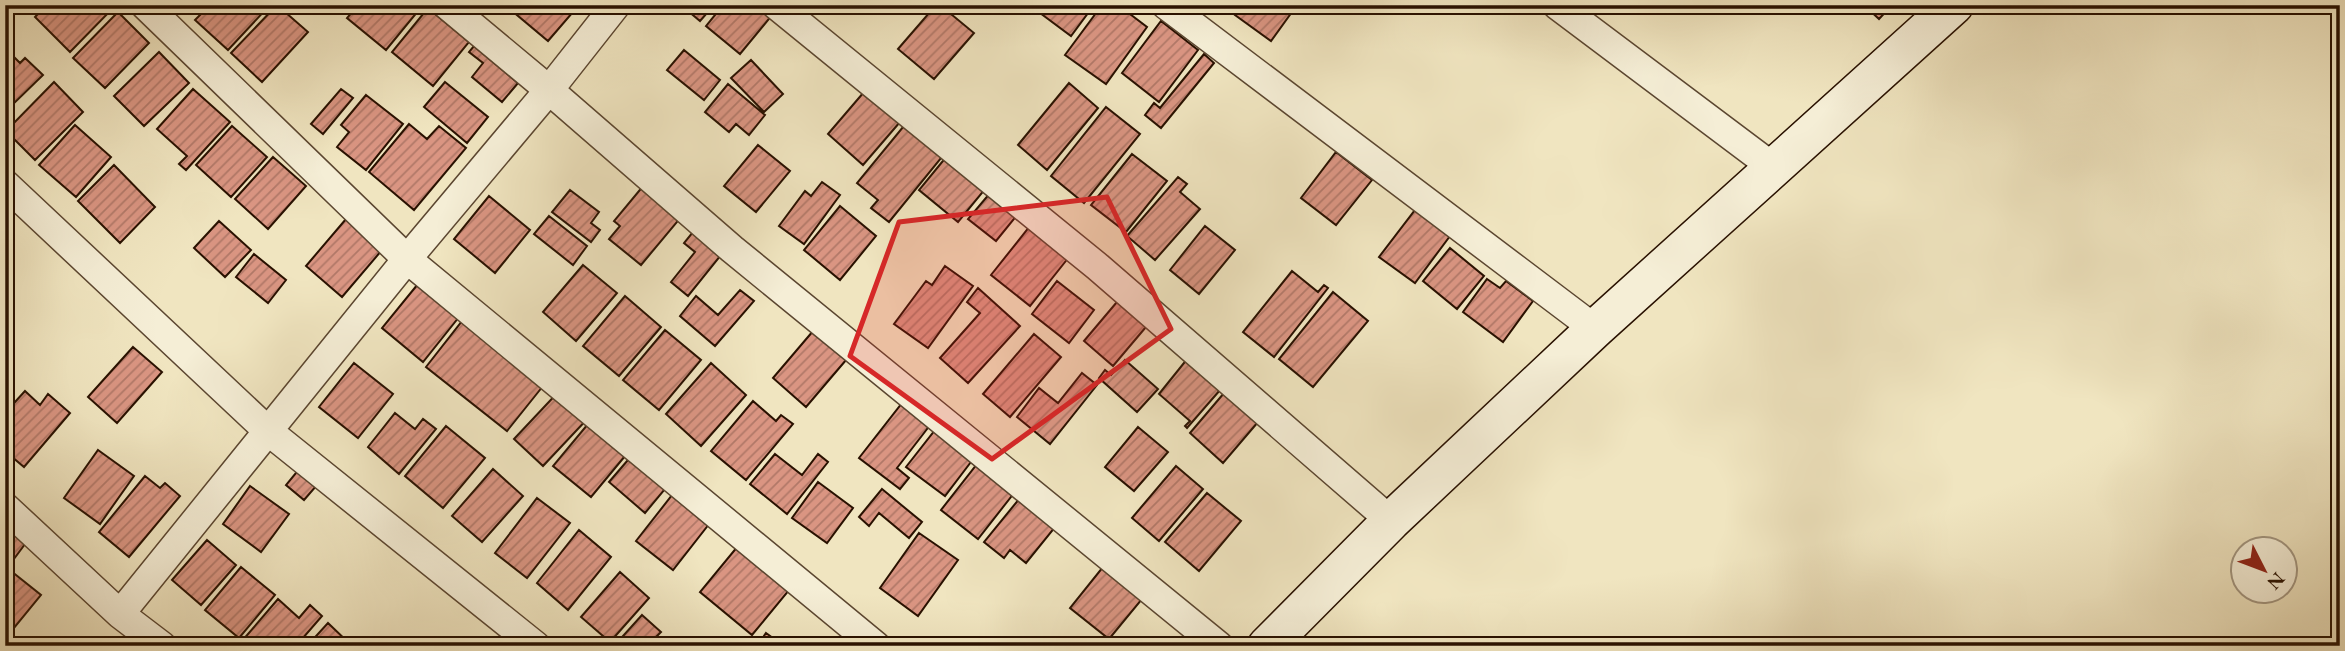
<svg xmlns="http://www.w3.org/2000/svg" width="2345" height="651" font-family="'EB Garamond',serif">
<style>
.building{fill:url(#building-hatch);stroke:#291100;stroke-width:2}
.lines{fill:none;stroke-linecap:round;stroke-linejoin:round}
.street-casing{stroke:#5b4630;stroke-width:31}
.secondary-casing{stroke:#291100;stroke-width:41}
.street{stroke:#f5eed6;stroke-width:28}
.secondary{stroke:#f5eed6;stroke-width:38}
.marked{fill:#d62828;fill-opacity:0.2;stroke:#d62828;stroke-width:5;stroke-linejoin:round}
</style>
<defs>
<pattern id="building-hatch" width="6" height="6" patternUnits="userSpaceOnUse" patternTransform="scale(1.75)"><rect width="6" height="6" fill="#da9582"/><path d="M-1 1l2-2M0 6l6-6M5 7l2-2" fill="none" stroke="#b17868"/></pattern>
</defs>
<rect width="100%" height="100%" fill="#f0e5c0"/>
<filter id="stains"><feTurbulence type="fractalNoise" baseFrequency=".00286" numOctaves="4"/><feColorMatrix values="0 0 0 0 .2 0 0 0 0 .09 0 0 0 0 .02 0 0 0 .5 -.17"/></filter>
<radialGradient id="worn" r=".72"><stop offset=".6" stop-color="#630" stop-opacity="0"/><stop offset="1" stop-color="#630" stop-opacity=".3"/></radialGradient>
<path class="building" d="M 46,5 L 112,5 L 114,7 L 70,52 L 35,17 Z
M 210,5 L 270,5 L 228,50 L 195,20 Z
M 277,5 L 308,32 L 262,82 L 231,53 Z
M 358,5 L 423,5 L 386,50 L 347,18 Z
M 515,5 L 579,5 L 548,41 L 511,10 Z
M 681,5 L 714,5 L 700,21 Z
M 723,5 L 762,5 L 773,14 L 740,54 L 706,26 Z
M 936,5 L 940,5 L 974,33 L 934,79 L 898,49 Z
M 1039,5 L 1094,5 L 1071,36 L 1036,10 Z
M 1102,5 L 1118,5 L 1147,27 L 1106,84 L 1065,55 Z
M 1242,5 L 1297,5 L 1271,41 L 1235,15 Z
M 1864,5 L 1892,5 L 1879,19 Z
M 428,8 L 469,42 L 433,86 L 392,52 Z
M 118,12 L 149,43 L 105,88 L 73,58 Z
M 1161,21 L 1198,50 L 1159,102 L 1122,73 Z
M 474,46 L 518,83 L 502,102 L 472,77 L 483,63 L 469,52 Z
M 5,48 L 20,63 L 25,58 L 43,75 L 5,112 Z
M 684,50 L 720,80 L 704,100 L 667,70 Z
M 159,52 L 189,83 L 144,126 L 114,96 Z
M 1204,54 L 1214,63 L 1161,128 L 1145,115 L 1154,103 L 1160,108 Z
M 751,60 L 783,94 L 764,112 L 731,78 Z
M 54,82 L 83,112 L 35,160 L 6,131 Z
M 445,82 L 488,117 L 467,143 L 424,107 Z
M 1069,83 L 1098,108 L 1047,170 L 1018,145 Z
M 728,84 L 765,115 L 749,135 L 736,124 L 729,132 L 705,112 Z
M 870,85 L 906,115 L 863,165 L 828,134 Z
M 193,89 L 230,122 L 186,170 L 179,164 L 187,156 L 157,129 Z
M 341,89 L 353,98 L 323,134 L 311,124 Z
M 366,95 L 403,124 L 366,170 L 337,147 L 349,132 L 341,125 Z
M 1106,107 L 1140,134 L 1084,203 L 1051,176 Z
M 908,121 L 946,152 L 889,222 L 871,208 L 878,200 L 857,183 Z
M 409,124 L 427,139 L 439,126 L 466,148 L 414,210 L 369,172 Z
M 75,125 L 111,157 L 76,197 L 39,165 Z
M 232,126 L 267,157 L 231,197 L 196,165 Z
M 758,145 L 790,171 L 756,212 L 724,186 Z
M 1336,152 L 1372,180 L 1336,225 L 1301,198 Z
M 1132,154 L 1167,181 L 1126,232 L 1091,205 Z
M 947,156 L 986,188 L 958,222 L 919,190 Z
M 273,157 L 306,186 L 268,229 L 235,199 Z
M 114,165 L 155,207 L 120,243 L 78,201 Z
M 1178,177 L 1187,184 L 1180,192 L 1200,209 L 1155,260 L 1127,236 Z
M 822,182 L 840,195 L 804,244 L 779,226 L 805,191 L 811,196 Z
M 644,185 L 682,216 L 641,265 L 609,239 L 620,226 L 614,221 Z
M 570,190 L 599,212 L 591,223 L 600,230 L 591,242 L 552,212 Z
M 991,192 L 1018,214 L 996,241 L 968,219 Z
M 489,196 L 530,230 L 495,273 L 454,239 Z
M 840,206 L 876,236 L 840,280 L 804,250 Z
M 1415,210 L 1450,236 L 1415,283 L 1379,257 Z
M 549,216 L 587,246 L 573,265 L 534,234 Z
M 346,219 L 382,250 L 342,297 L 306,266 Z
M 219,221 L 251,250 L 225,277 L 194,248 Z
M 1030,226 L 1069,257 L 1030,306 L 991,275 Z
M 1205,226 L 1235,250 L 1199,294 L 1170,270 Z
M 697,227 L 725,250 L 688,296 L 671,282 L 695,252 L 684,243 Z
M 1450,248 L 1484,276 L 1457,309 L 1423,281 Z
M 254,254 L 286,280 L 268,303 L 236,277 Z
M 583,265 L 617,293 L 576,341 L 543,312 Z
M 945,266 L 973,286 L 928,348 L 894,324 L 926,281 L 932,285 Z
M 1292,271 L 1318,292 L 1324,285 L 1328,288 L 1274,357 L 1243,332 Z
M 422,279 L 463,312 L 423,362 L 382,328 Z
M 1487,279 L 1500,288 L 1506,281 L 1533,301 L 1503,342 L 1463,312 Z
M 1057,281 L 1094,310 L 1069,343 L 1032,314 Z
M 978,288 L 1020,326 L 968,383 L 940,358 L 980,313 L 967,302 Z
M 740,290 L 754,301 L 715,346 L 680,316 L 696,296 L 718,315 Z
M 1333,292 L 1368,321 L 1313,387 L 1279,359 Z
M 625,296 L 661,327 L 619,376 L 583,346 Z
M 1122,296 L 1151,321 L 1113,366 L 1084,341 Z
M 466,316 L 547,381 L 507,431 L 426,367 Z
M 819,324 L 852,353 L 806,407 L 773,378 Z
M 665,330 L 701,360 L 659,410 L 623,380 Z
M 1034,334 L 1061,357 L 1010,417 L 983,394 Z
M 133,347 L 162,372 L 117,423 L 88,397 Z
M 1192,353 L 1227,382 L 1187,428 L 1185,426 L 1190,421 L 1159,394 Z
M 1125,360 L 1158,389 L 1137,412 L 1099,378 L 1105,370 L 1111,375 Z
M 354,363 L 393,394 L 358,438 L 319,407 Z
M 711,363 L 746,395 L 701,446 L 666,414 Z
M 1082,373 L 1097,385 L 1050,444 L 1017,417 L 1039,388 L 1058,403 Z
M 1230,386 L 1264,415 L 1223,463 L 1190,433 Z
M 562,388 L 591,415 L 543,466 L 514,439 Z
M 25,391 L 40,405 L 48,394 L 70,413 L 24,467 L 5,451 L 5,413 Z
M 906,398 L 934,420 L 897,468 L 909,478 L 900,489 L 859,458 Z
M 753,401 L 776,421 L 781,415 L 793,424 L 746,480 L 711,451 Z
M 395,413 L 415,429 L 423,419 L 436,429 L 399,474 L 368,447 Z
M 593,418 L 630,450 L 591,497 L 553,466 Z
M 939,425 L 977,454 L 945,496 L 906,467 Z
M 446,426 L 485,458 L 443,508 L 405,476 Z
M 1138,427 L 1168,452 L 1134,491 L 1105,467 Z
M 98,450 L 134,476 L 100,524 L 64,498 Z
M 634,453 L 670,483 L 645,513 L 609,482 Z
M 775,454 L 802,475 L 818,454 L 828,462 L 787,514 L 750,484 Z
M 981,459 L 1018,488 L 978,539 L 941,510 Z
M 305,462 L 324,477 L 304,500 L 286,485 Z
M 1176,466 L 1203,489 L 1159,541 L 1132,518 Z
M 493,469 L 523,496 L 482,542 L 452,516 Z
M 145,476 L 160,488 L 165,483 L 180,496 L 129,557 L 99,532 Z
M 818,482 L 853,508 L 827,543 L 792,518 Z
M 250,486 L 289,514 L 261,552 L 223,524 Z
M 882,489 L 922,522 L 909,538 L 879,513 L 869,526 L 859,517 Z
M 676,490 L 713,519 L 673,570 L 636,541 Z
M 1024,493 L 1060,521 L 1026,563 L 1010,550 L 1004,558 L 984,542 Z
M 1207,493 L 1241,521 L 1199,571 L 1165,542 Z
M 537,498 L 570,523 L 527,578 L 495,553 Z
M 5,523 L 28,540 L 5,571 Z
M 579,530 L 611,557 L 568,610 L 537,583 Z
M 919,533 L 958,560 L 918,616 L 880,588 Z
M 207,540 L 236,565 L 201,605 L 172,580 Z
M 738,546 L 790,589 L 752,635 L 700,592 Z
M 1107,562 L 1147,593 L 1109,639 L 1070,608 Z
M 241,567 L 275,595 L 239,638 L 205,610 Z
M 11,571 L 41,595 L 5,639 L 5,578 Z
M 620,572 L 649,598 L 610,642 L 581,617 Z
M 278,599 L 299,618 L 310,605 L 322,616 L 296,646 L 248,646 L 242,641 Z
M 642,615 L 661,632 L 653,640 L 660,646 L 614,646 Z
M 328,623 L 352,646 L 307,646 Z
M 766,633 L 784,646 L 757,646 Z"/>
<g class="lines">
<defs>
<path id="street" d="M 145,5 L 407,259 L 876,646
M 447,5 L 549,90 L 732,249 L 1219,646
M 776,5 L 1098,267 L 1391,521
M 1166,5 L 1595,329
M 1557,5 L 1774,168
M 5,184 L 268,431 L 536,646
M 5,507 L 120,614
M 162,646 L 120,614 L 407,259 L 549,90 L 616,5"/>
<path id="secondary" d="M 1267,646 L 1391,521 L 1595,329 L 1954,5"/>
</defs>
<use href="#street" class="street-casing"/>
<use href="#secondary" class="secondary-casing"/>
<use href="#street" class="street"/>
<use href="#secondary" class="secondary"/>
</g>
<path class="marked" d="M 1107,197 L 1171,329 L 992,459 L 850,356 L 899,222 Z"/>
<rect width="2345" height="651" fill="none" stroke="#f0e5c0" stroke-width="28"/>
<rect x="7" y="7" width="2331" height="637" fill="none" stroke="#291100" stroke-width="3.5"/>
<rect x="14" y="14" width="2317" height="623" fill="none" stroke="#291100" stroke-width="2"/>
<g transform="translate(2264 570) rotate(132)"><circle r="33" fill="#f5eed6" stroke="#a39680" stroke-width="2"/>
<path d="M0-5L12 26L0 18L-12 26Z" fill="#8f2418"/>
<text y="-10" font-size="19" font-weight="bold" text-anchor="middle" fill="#291100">N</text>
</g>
<rect width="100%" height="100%" filter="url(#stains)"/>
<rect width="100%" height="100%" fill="url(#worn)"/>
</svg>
